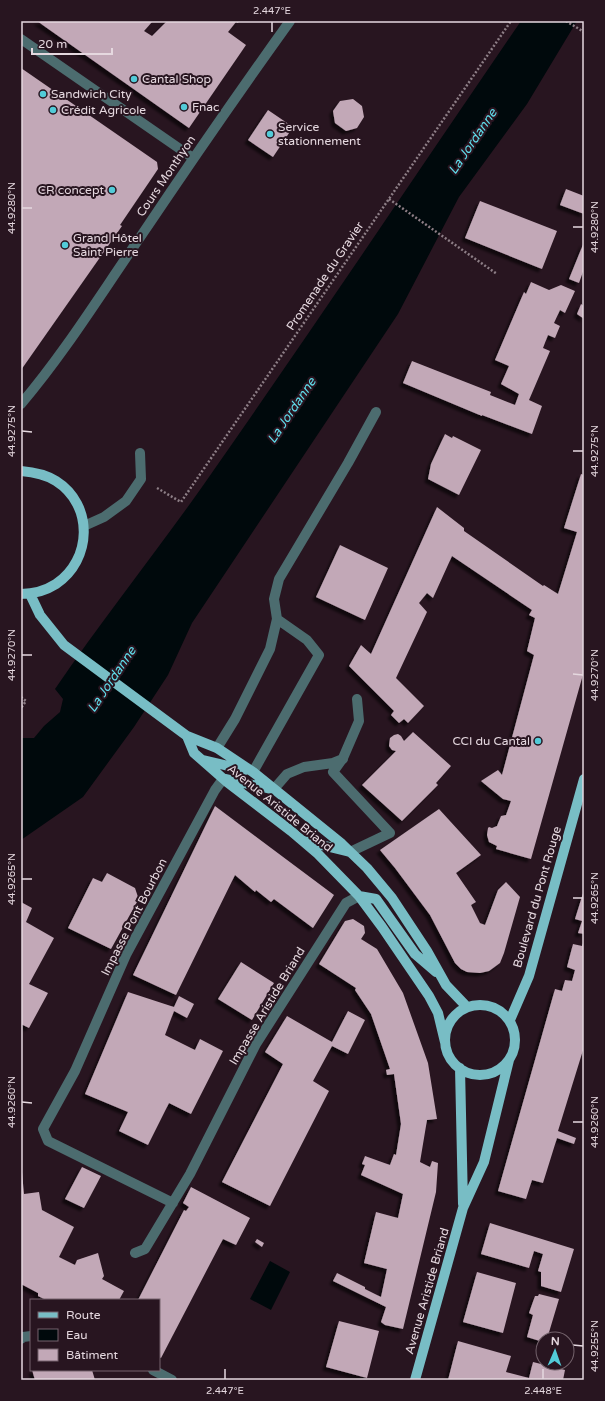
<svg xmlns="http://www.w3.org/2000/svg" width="605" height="1401" font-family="'Varela Round',sans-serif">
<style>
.water{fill:#00090c}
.building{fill:#c2a8b7;filter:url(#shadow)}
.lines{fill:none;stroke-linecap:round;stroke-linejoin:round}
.path{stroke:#8d7e86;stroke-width:2.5;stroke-dasharray:2 2;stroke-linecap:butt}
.minor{stroke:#4c6c6f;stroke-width:10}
.major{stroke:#78bdc5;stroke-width:10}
.ticks{fill:none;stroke:#e5d8df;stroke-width:1.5}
.poi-dot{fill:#52cbd8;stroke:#281520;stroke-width:1.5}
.labels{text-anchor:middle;stroke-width:4;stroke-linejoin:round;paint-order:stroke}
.poi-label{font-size:12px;fill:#e5d8df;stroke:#281520;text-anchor:start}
.street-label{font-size:12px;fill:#e5d8df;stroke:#281520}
.water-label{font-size:13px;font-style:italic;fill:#60deec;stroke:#281520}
.neatline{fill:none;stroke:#e5d8df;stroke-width:1.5}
.ticks-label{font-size:10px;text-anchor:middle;fill:#e5d8df}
</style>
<defs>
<filter id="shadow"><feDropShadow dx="-3.5" dy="3.5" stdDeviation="1" flood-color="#0009"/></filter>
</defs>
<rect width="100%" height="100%" fill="#281520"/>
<path class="water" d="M 521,21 L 577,21 L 527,104 L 459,197 L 398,314 L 192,623 L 168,675 L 134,727 L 83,797 L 21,840 L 21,738 L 34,738 L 44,726 L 60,712 L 63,699 L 55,689 C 102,620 154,555 202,487 C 310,333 415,176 521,21 Z
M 270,1261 L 290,1272 L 271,1310 L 250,1299 Z"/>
<path class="building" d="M 37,21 L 152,21 L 152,22 L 144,31 L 152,36 L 167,21 L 239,21 L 238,23 L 236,22 L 228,32 L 246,45 L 189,128 Z
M 21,68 L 157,162 L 158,169 L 120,225 L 122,226 L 21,370 Z
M 353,99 L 362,106 L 364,117 L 357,128 L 346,131 L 335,123 L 333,111 L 340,101 Z
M 268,110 L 293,127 L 273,157 L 248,140 Z
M 566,189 L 584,196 L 584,214 L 560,205 Z
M 480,201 L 557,231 L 542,269 L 465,238 Z
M 584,242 L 584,269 L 579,283 L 569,279 Z
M 531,282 L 549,290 L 561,285 L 575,291 L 565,313 L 560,310 L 554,323 L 560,326 L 555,338 L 548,335 L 543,348 L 550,351 L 529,400 L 542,406 L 532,434 L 482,415 L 482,416 L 403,383 L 412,361 L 491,392 L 490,395 L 515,405 L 519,394 L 501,384 L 509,366 L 495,360 L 524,292 L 526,294 Z
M 581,304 L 584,306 L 584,319 L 577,314 Z
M 445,434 L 452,438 L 453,436 L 481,450 L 459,495 L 428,479 L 431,464 Z
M 581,474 L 584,475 L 584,671 L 531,859 L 496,849 L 497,846 L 489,842 L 487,835 L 488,828 L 489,827 L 492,828 L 497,826 L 501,816 L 506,815 L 511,801 L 503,799 L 481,781 L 498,770 L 502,775 L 534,655 L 527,651 L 535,618 L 529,615 L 532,610 L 452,556 L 433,598 L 427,593 L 419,603 L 427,612 L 396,678 L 424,706 L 408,723 L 404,719 L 399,723 L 391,715 L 394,711 L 349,666 L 361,645 L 371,654 L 437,507 L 464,528 L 464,531 L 543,586 L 544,585 L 558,594 L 577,532 L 564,528 Z
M 340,545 L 388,568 L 365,620 L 316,597 Z
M 413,732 L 451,766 L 436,783 L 438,785 L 402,821 L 362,785 L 396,751 L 392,750 L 389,746 L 390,738 L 394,735 L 398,734 L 401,736 L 404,741 Z
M 215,806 L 334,895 L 313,928 L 274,899 L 271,902 L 256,890 L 255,892 L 235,875 L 176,995 L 133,975 Z
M 439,809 L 481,855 L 456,873 L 476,902 L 471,905 L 480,923 L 485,925 L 498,890 L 506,882 L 520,897 L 504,953 L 500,963 L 489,971 L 480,973 L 467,972 L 461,969 L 455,963 L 430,915 L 395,868 L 380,850 Z
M 107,873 L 135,888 L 138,897 L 135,901 L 137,902 L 111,949 L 68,928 L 93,878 L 102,882 Z
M 584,890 L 584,934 L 578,933 L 582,921 L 575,919 Z
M 21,902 L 32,908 L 26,922 L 54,938 L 29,984 L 48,993 L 29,1028 L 21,1024 Z
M 353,919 L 364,926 L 365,933 L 361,939 L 377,949 L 403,993 L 428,1063 L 437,1119 L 427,1120 L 420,1162 L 430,1167 L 432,1161 L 438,1163 L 436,1192 L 403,1329 L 385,1325 L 381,1322 L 386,1307 L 333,1281 L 337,1273 L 365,1287 L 365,1289 L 381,1297 L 387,1269 L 364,1263 L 376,1212 L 398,1218 L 403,1194 L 361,1175 L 365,1165 L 362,1164 L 365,1156 L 390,1165 L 394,1154 L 396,1155 L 401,1124 L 394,1074 L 387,1075 L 386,1070 L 390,1069 L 371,1014 L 355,990 L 356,988 L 319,964 L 345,921 Z
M 584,940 L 584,1047 L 558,1131 L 576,1138 L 574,1144 L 557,1138 L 543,1183 L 532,1180 L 526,1199 L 498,1191 L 555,989 L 562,991 L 565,980 L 572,981 L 575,970 L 567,967 L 573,944 L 582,946 Z
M 241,962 L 274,983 L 252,1020 L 218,999 Z
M 128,992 L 174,1007 L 179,996 L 194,1004 L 187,1018 L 174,1011 L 165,1035 L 195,1050 L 200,1039 L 223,1051 L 191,1114 L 169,1103 L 148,1145 L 119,1131 L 128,1112 L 85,1094 Z
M 348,1011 L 365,1020 L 348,1054 L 332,1046 L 313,1081 L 329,1091 L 270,1206 L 222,1182 L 283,1064 L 265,1052 L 287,1016 L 332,1042 Z
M 82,1167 L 101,1176 L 84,1208 L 65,1199 Z
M 21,1172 L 22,1172 L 24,1194 L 39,1192 L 42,1210 L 74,1227 L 59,1257 L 75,1265 L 77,1260 L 98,1253 L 104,1276 L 102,1279 L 124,1291 L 119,1300 L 46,1300 L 38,1296 L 38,1293 L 21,1284 Z
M 191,1187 L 250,1218 L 236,1245 L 223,1239 L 161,1358 L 159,1357 L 159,1300 L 138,1300 L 184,1210 L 186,1211 L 189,1207 L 183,1203 Z
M 490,1223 L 574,1249 L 561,1292 L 541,1286 L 541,1272 L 538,1271 L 543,1254 L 534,1251 L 529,1268 L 481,1254 Z
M 257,1239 L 264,1243 L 262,1247 L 255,1242 Z
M 477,1272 L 516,1283 L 503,1333 L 463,1322 Z
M 539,1294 L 559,1299 L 547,1339 L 543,1339 L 543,1342 L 527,1337 L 533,1315 L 529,1313 L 535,1296 L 538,1296 Z
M 339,1321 L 379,1331 L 367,1378 L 326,1367 Z
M 458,1341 L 511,1356 L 506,1372 L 529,1378 L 533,1362 L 565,1370 L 563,1380 L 448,1380 Z
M 32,1370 L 92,1370 L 95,1380 L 35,1380 Z"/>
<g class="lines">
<path class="path" d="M 566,21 L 584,32
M 389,199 L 497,274
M 157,488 L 181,502 L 511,21
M 21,697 L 26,701 L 21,708"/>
<path class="minor" d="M 21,39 L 193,158
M 21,404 C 66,351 102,292 141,236 C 190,163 239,92 290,21
M 84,526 L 104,517 L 126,501 L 141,479 L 140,453
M 217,748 L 235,719 L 270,649 L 277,619 L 274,599 L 279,579 L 348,463 L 376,412
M 253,772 L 319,655 L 307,640 L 277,619
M 274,789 L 287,774 L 304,767 L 333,763 L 343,759
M 350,852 L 390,833 L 333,772 L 343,758 L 359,721 L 357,699
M 173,1203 L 48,1141 L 43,1129 L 75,1071 L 126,955 L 215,790 L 223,779
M 135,1253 L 145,1249 L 190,1174 L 256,1044 L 346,903 L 359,896
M 21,1339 L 23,1337 L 31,1336
M 153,1370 L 172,1380"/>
<path class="major" d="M 21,471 C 33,472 45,474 56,481 C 94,505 92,560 56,584 C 45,591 33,594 21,594
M 30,594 L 40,615 L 64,645 L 187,736 L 217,748 L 253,772 L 342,844 L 367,868 L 392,898 L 427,951 L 446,985 L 467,1007
M 187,736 L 194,753 L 227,782 L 291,831 L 318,854 L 359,896 L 382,927 L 429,996 L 438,1013 L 445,1042
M 203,760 L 245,770
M 225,779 L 272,789
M 305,841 L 350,852
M 359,896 L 376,899 L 415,954 L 436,972
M445 1040a35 35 0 1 1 70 0a35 35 0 1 1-70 0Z
M 510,1020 L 529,976 L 584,779
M 460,1068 L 463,1204
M 415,1380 L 463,1208 L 484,1162 L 509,1060"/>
</g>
<path class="ticks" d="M 272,32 L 272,22M 22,208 L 32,208M 573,227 L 583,227M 22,431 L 32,432M 573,451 L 583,451M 22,655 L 32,655M 573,674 L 583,675M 22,879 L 32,879M 573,898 L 583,898M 22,1102 L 32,1103M 573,1122 L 583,1122M 573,1345 L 583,1346M 225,1379 L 225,1369M 543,1379 L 543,1369"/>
<g class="poi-dot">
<circle cx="134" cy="79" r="4"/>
<circle cx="43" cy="94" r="4"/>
<circle cx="184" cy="107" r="4"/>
<circle cx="53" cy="110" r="4"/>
<circle cx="270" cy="134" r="4"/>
<circle cx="112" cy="190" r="4"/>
<circle cx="65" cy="245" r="4"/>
<circle cx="538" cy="741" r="4"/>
</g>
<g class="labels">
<g class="poi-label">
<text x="142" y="83">Cantal Shop</text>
<text x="51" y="98">Sandwich City</text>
<text x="192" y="111">Fnac</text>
<text x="61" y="114">Crédit Agricole</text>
<text x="278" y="131">Service<tspan x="278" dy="14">stationnement</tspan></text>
<text x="104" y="194" text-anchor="end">CR concept</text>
<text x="73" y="242">Grand Hôtel<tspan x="73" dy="14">Saint Pierre</tspan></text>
<text x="530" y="745" text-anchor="end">CCI du Cantal</text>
</g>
<g class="street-label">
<text transform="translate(166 176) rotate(-56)" y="4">Cours Monthyon</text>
<text transform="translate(325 276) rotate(-56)" y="4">Promenade du Gravier</text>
<text transform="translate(280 808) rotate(39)" y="4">Avenue Aristide Briand</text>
<text transform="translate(537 897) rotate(-74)" y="4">Boulevard du Pont Rouge</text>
<text transform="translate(134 917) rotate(-63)" y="4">Impasse Pont Bourbon</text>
<text transform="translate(267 1006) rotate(-59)" y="4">Impasse Aristide Briand</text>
<text transform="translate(427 1291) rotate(-74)" y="4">Avenue Aristide Briand</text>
</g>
<g class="water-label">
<text transform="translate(472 141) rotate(-56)" y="5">La Jordanne</text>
<text transform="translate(291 410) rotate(-56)" y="5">La Jordanne</text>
<text transform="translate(111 679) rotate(-56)" y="5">La Jordanne</text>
</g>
</g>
<rect width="605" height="1401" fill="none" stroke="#281520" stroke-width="44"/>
<rect x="30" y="1299" width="130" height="72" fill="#281520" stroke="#74636c"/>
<rect x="38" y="1312" width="20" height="6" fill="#78bdc5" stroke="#74636c"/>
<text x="66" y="1319" font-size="12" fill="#e5d8df">Route</text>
<rect x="38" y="1329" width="20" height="12" fill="#00090c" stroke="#74636c"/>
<text x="66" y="1339" font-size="12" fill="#e5d8df">Eau</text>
<rect x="38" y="1349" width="20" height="12" fill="#c2a8b7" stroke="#74636c"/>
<text x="66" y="1359" font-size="12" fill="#e5d8df">Bâtiment</text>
<g transform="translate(555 1351) rotate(2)"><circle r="19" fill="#281520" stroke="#74636c"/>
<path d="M0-3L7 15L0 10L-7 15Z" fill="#52cbd8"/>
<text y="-6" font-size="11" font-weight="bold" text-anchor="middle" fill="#e5d8df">N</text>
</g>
<path d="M32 48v6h80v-6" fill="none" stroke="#e5d8df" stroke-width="2"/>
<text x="38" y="48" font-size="12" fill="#e5d8df" stroke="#281520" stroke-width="3" paint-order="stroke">20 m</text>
<rect x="22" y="22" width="561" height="1357" class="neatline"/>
<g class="ticks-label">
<text x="272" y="14">2.447°E</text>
<text transform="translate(11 208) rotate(-90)" y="4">44.9280°N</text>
<text transform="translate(594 227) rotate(-90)" y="4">44.9280°N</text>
<text transform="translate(11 431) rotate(-90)" y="4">44.9275°N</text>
<text transform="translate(594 451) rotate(-90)" y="4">44.9275°N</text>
<text transform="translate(11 655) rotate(-90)" y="4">44.9270°N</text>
<text transform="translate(594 675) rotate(-90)" y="4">44.9270°N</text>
<text transform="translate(11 879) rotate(-90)" y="4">44.9265°N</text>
<text transform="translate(594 898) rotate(-90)" y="4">44.9265°N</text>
<text transform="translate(11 1102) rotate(-90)" y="4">44.9260°N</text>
<text transform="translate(594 1122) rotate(-90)" y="4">44.9260°N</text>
<text transform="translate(594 1346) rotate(-90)" y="4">44.9255°N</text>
<text x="225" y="1394">2.447°E</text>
<text x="543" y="1394">2.448°E</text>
</g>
</svg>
